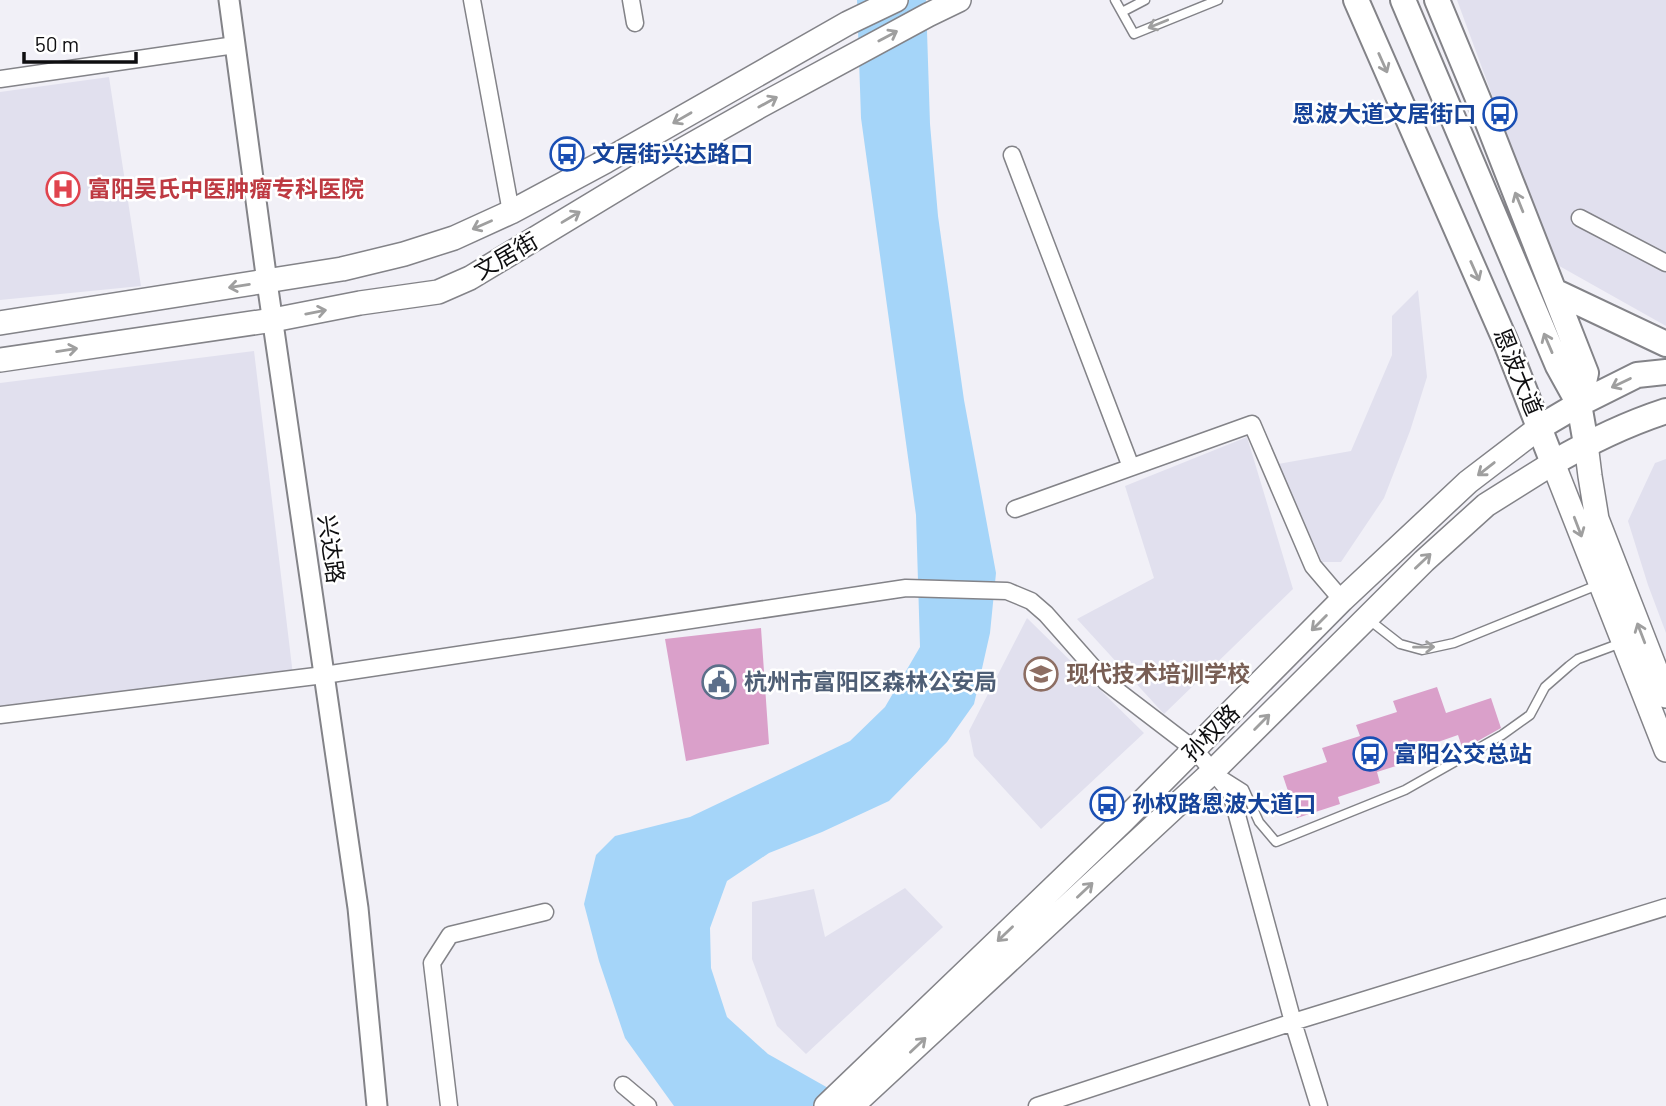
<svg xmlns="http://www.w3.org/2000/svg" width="1666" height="1106" font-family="Barlow,'Noto Sans SC',sans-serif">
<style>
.built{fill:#e1e0ee}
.water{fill:#a5d5f9}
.building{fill:#daa0ca}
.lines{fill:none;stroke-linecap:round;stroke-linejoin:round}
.service-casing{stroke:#838388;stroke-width:11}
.minor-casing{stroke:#838388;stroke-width:19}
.tertiary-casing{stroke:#838388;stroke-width:23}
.secondary-casing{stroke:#838388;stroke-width:26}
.primary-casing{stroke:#838388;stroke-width:28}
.service{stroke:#fff;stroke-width:8}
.minor{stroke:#fff;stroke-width:16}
.tertiary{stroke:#fff;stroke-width:19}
.secondary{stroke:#fff;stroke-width:23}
.primary{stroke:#fff;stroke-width:24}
.oneway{stroke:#9f9f9f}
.labels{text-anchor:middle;stroke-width:5;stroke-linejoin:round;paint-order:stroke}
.transit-label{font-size:23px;font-weight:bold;fill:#164399;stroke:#fff;text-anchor:start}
.health-label{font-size:23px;font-weight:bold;fill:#be3a42;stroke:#fff;text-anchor:start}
.street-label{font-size:23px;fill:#0e0e10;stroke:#fff}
.education-label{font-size:23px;font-weight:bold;fill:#785e54;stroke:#fff;text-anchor:start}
.service-label{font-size:23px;font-weight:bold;fill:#4e5e75;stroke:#fff;text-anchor:start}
</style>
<rect width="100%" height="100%" fill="#f1f0f7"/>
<path class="built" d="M 1457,0 L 1666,0 L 1666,326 L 1554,263 Z
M 109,77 L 141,286 L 0,300 L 0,92 Z
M 1418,290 L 1427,377 L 1410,431 L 1384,498 L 1341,562 L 1322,562 L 1278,464 L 1351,451 L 1392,355 L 1392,316 Z
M 254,351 L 293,675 L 0,712 L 0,383 Z
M 1247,437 L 1293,589 L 1164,714 L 1077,619 L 1154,578 L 1125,486 Z
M 1666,459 L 1666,633 L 1648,585 L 1628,521 L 1655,463 Z
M 1027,618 L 1144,733 L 1041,829 L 974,756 L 969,731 Z
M 905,888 L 943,927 L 806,1054 L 777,1026 L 752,959 L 752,902 L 814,889 L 825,937 Z"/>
<path class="water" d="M 857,0 L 926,0 L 930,124 L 938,216 L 964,400 L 996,573 L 990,633 L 974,704 L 947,742 L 889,801 L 822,832 L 769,853 L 727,881 L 710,928 L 711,968 L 727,1017 L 768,1054 L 860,1106 L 674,1106 L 625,1038 L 599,961 L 584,904 L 596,855 L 615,836 L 690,817 L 850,741 L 885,707 L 920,647 L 916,515 L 861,118 Z"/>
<path class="building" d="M 761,628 L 769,744 L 686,761 L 665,639 Z
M 1437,687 L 1446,713 L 1491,698 L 1501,728 L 1476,742 L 1462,747 L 1458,735 L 1415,750 L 1418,759 L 1377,772 L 1380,783 L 1338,797 L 1340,804 L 1297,818 L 1283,776 L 1327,762 L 1322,748 L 1360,736 L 1356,725 L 1397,712 L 1393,701 Z"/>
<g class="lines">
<defs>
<path id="service" d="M 1115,0 L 1134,34 L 1218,0
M 1122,12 L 1145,0
M 1368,619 L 1400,644 L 1422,650 L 1454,643 L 1600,584
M 1225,777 L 1244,789 L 1259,822 L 1276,842 L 1405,790 L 1502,735 L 1530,715 L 1545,687 L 1569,666 L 1578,659 L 1621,643"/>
<path id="minor" d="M 472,0 L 511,212
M 631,0 L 635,23
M 0,79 L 235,45
M 1012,155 L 1131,467
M 1580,218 L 1666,263
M 1015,509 L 1252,424 L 1313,566 L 1342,600
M 0,715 L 324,675 L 906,588 L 1007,591 L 1031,601 L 1046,614 L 1106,682 L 1195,750 L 1231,793 L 1293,1022 L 1319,1106
M 623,1085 L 648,1106
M 449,1106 L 432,963 L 450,935 L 545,912
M 1037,1106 L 1293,1022 L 1666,907"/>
<path id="tertiary" d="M 229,0 L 267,282 L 358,908 L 377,1106"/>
<path id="secondary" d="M 0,323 L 342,269 L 404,254 L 454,238 L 511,212 L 606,161 L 848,23 L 896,0
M 0,360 L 273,320 L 360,303 L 438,292 L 470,278 L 675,154 L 760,106 L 928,15 L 959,0
M 1586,444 L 1590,476 L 1597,519 L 1666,696
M 826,1106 L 1124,820 L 1342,600 L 1468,482 L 1540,427
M 852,1106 L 1207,777 L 1424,561 L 1486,505 L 1553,463 L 1666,750"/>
<path id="primary" d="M 1356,0 L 1505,340 L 1553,463 C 1589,442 1626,424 1666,411
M 1403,0 L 1558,366 L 1579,404 L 1586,444
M 1437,0 L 1486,118 L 1586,373 L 1579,404
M 1554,291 L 1666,344
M 1540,427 L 1579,404 L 1637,375 L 1666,372"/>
</defs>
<use href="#service" class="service-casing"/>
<use href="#minor" class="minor-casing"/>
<use href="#tertiary" class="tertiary-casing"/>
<use href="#secondary" class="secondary-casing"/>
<use href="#primary" class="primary-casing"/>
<use href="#service" class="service"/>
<use href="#minor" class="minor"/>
<use href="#tertiary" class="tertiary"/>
<use href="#secondary" class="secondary"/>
<use href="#primary" class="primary"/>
</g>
<defs><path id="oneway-shaft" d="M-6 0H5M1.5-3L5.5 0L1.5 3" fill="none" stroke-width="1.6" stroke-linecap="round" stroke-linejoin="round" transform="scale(1.75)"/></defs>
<g class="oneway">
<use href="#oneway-shaft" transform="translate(1158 24) rotate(158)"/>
<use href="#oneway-shaft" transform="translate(888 36) rotate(-28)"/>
<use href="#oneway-shaft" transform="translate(1383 63) rotate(66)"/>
<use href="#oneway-shaft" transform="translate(768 102) rotate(-29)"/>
<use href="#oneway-shaft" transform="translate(682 118) rotate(150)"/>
<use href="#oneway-shaft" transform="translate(1519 202) rotate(-112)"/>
<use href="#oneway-shaft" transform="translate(571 217) rotate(-31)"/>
<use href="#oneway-shaft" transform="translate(482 225) rotate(156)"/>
<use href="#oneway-shaft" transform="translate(1475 271) rotate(66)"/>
<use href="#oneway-shaft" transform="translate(239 286) rotate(171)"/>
<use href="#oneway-shaft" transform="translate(316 312) rotate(-11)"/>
<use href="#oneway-shaft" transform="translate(1548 343) rotate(-113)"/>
<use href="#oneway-shaft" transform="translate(67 350) rotate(-9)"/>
<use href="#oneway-shaft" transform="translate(1621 383) rotate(154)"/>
<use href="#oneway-shaft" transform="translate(1486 469) rotate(142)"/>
<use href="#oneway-shaft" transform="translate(1578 527) rotate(69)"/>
<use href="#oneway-shaft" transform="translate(1423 561) rotate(-43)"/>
<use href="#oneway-shaft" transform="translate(1319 623) rotate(135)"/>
<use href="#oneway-shaft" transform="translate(1641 633) rotate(-111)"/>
<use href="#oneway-shaft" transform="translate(1424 647) rotate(-1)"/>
<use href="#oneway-shaft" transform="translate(1262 722) rotate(-45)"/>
<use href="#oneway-shaft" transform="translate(1085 890) rotate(-43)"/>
<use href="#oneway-shaft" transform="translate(1005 934) rotate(136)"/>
<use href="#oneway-shaft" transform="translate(918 1045) rotate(-43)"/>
</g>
<defs>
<symbol id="bus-ring" viewBox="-11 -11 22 22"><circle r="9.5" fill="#fff" stroke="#1a4fb4" stroke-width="1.5"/><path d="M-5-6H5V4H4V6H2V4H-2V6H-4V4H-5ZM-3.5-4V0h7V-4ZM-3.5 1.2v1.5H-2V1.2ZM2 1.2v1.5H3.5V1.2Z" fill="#1a4fb4"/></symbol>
<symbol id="hospital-ring" viewBox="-11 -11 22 22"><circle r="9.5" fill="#fff" stroke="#e0444e" stroke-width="1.5"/><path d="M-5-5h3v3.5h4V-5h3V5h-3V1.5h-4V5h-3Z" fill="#e0444e"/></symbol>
<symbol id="school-ring" viewBox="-11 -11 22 22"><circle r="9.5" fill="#fff" stroke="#8d6e63" stroke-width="1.5"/><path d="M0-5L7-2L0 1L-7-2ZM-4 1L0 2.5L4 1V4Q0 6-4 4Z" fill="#8d6e63"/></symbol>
<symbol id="civic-ring" viewBox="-11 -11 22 22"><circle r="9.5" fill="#fff" stroke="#5c6f8a" stroke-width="1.5"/><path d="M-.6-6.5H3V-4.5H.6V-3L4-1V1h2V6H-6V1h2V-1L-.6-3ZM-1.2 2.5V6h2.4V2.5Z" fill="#5c6f8a"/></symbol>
</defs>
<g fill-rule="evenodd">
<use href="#bus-ring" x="1481" y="95" width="38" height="38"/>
<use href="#bus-ring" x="548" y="135" width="38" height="38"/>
<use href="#hospital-ring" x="44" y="170" width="38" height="38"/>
<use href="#school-ring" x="1022" y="655" width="38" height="38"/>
<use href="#civic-ring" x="700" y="663" width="38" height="38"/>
<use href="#bus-ring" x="1351" y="735" width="38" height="38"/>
<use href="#bus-ring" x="1088" y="785" width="38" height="38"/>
</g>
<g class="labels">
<g class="transit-label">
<text x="1476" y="122" text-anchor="end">恩波大道文居街口</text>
<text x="592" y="162">文居街兴达路口</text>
<text x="1394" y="762">富阳公交总站</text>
<text x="1132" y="812">孙权路恩波大道口</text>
</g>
<g class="health-label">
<text x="88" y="197">富阳吴氏中医肿瘤专科医院</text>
</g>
<g class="street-label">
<text transform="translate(506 256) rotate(-30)" y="8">文居街</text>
<text transform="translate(1518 372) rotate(68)" y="8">恩波大道</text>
<text transform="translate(331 549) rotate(82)" y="8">兴达路</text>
<text transform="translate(1211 733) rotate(-45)" y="8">孙权路</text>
</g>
<g class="education-label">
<text x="1066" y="682">现代技术培训学校</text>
</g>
<g class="service-label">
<text x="744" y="690">杭州市富阳区森林公安局</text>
</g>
</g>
<path d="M24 52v10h112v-10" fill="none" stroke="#0e0e10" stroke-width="3.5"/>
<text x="35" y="52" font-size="21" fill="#0e0e10" stroke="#ffffff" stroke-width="5" paint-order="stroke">50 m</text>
</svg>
